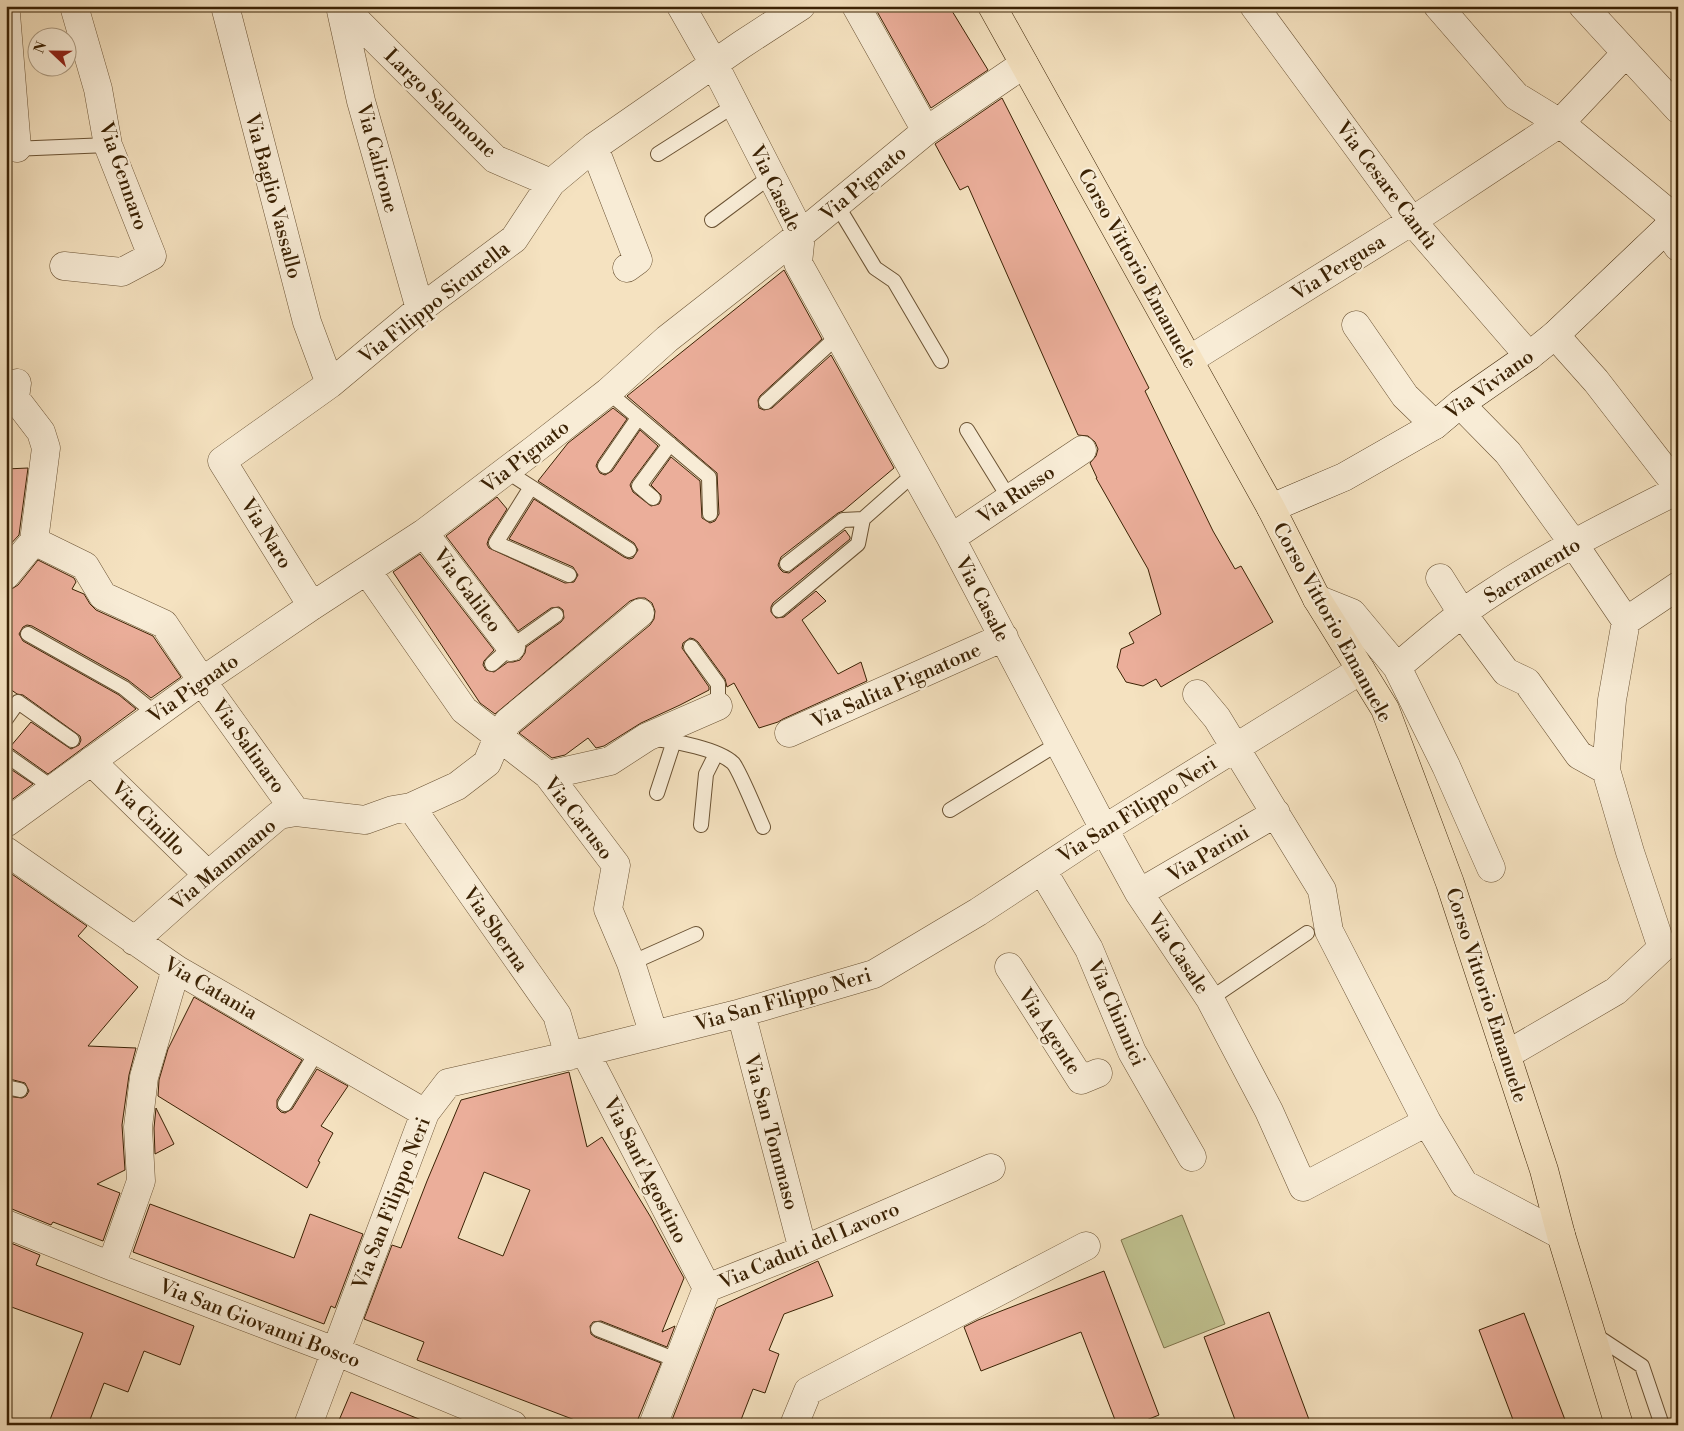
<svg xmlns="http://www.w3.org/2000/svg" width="1684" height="1431" font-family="'Libre Bodoni',serif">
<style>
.green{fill:#c0c290;stroke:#7e724a}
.building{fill:#ebae9a;stroke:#3b2204;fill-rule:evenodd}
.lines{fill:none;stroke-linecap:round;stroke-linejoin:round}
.lane-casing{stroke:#6a5233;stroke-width:16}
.street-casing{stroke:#6a5233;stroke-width:29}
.secondary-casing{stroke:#3b2204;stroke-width:29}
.primary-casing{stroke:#3b2204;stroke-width:29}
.lane{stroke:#f8ecd6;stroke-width:14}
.street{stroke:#f8ecd6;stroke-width:28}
.secondary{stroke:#f8ecd6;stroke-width:28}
.primary{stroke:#f5e2c0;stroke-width:28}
.labels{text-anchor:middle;stroke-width:4.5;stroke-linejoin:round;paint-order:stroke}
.street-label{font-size:20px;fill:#3b2204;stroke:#f8ecd6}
</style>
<rect width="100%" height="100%" fill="#f5e2c0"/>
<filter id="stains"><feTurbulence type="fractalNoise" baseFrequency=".004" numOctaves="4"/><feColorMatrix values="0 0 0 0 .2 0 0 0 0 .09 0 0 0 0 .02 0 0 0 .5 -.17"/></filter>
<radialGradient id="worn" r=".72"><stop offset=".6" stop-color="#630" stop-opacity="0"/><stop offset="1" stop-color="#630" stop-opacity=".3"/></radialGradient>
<path class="green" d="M 1182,1215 L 1225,1324 L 1164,1348 L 1121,1240 Z"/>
<path class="building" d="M 874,6 L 949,6 L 988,70 L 931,108 Z
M 1002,98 L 1149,388 L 1145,391 L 1213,531 L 1235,569 L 1241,566 L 1273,622 L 1161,687 L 1156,679 L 1143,686 L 1126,682 L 1117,667 L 1121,649 L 1134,643 L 1129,633 L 1161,614 L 1148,569 L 1096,478 L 1097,478 L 1090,463 L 1096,456 L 1098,449 L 1095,442 L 1088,436 L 1078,435 L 968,186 L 960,190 L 935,144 Z
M 784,270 L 822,339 L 760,396 L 758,400 L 759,408 L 764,410 L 772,408 L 831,355 L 894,468 L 843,511 L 838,513 L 781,557 L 778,565 L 780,569 L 783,572 L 789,573 L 845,530 L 850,537 L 850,539 L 773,603 L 771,607 L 771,612 L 776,618 L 784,617 L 816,591 L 826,601 L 802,620 L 838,674 L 861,662 L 867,681 L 783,719 L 778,722 L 759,728 L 734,683 L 727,687 L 725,679 L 698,642 L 694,639 L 690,638 L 683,643 L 682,648 L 709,687 L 709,690 L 680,705 L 641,723 L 604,746 L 596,748 L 588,738 L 565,755 L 552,758 L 519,733 L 650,625 L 654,619 L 655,611 L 652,603 L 645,598 L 638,598 L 630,601 L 495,714 L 480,703 L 393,572 L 420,554 L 494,650 L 484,661 L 483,665 L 486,670 L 494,672 L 508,662 L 513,662 L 520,660 L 525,653 L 526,647 L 561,622 L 564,618 L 563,610 L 559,607 L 551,608 L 518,631 L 446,536 L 497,497 L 507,509 L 489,538 L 487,544 L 489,548 L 565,583 L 574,582 L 578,575 L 573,567 L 509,539 L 534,499 L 624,557 L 629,559 L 633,558 L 638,550 L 634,543 L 538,481 L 568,443 L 613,408 L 627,419 L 598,461 L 596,466 L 600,473 L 605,475 L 612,471 L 640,430 L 658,446 L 632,481 L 630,485 L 633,492 L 651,506 L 659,504 L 661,500 L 661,495 L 651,485 L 671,457 L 700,481 L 702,518 L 710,523 L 715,521 L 719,514 L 717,473 L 627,396 Z
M 28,468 L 19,535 L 6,549 L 6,469 Z
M 38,560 L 74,578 L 76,582 L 72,589 L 84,594 L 90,604 L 96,610 L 153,636 L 181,677 L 151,698 L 128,680 L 32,626 L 27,625 L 23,627 L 19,634 L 23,641 L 119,695 L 136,709 L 48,774 L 10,747 L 31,722 L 71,749 L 79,745 L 81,740 L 80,736 L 23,695 L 17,694 L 6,686 L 6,597 L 10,590 L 18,585 Z
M 6,766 L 33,784 L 6,804 Z
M 6,870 L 87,926 L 78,936 L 138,987 L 88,1046 L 136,1048 L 129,1075 L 122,1125 L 125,1170 L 97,1184 L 120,1193 L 103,1241 L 53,1222 L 51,1225 L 12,1209 L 6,1209 L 6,1096 L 22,1098 L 26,1096 L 29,1091 L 25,1083 L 6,1078 Z
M 194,997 L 302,1060 L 277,1100 L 277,1108 L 281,1112 L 285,1113 L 292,1109 L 317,1069 L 348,1086 L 321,1126 L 333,1133 L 318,1161 L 320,1162 L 307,1188 L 158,1096 L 159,1080 L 168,1049 Z
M 569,1072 L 587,1147 L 602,1137 L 650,1216 L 684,1278 L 662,1332 L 675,1326 L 667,1347 L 601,1321 L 593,1322 L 590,1326 L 591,1334 L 595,1337 L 661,1363 L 638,1419 L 638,1425 L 588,1425 L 417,1360 L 424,1342 L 364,1319 L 392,1245 L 401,1248 L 427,1181 L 461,1100 ZM 484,1172 L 530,1190 L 503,1256 L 458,1238 Z
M 156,1108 L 174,1144 L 155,1154 L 154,1128 Z
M 150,1204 L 294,1258 L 310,1214 L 363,1234 L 335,1308 L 331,1306 L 324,1324 L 133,1252 Z
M 6,1241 L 40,1255 L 36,1265 L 194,1326 L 180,1365 L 144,1351 L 128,1392 L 104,1383 L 88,1425 L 48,1425 L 83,1333 L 6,1305 Z
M 818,1261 L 833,1296 L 784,1314 L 769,1350 L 779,1354 L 765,1393 L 753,1389 L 739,1425 L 670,1425 L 716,1308 Z
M 1104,1271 L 1159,1415 L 1134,1425 L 1117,1425 L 1081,1332 L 981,1371 L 964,1327 L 978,1320 Z
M 1269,1312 L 1311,1425 L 1237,1425 L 1204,1337 Z
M 1524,1313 L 1567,1425 L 1515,1425 L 1479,1330 Z
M 351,1392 L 429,1423 L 429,1425 L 337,1425 Z"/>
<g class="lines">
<defs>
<path id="lane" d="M 12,149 L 108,145
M 658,154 L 735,105
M 837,205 L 875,268 L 894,281 L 941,361
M 712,220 L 771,176
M 608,392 L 709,477 L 710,514
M 766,402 L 838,336
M 967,430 L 1009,498
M 605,466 L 638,418
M 506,471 L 629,550
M 531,487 L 496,543 L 569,575
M 653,498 L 639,486 L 670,444
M 787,564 L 843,520 L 863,519 L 915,473
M 779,610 L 858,544 L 863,519
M 28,634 L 124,688 L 156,714
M 691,647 L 718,684 L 718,706
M 492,664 L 511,647 L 556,615
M 6,719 L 18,702 L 72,740
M 655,739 C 675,741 718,749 733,763 C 739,769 758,816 763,827
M 6,755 L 53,788
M 657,793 L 674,741
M 950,810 L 1059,743
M 701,825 L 706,774 L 716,754
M 631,963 L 696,934
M 1210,999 L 1307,933
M 6,1087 L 20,1090
M 285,1104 L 318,1050
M 598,1329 L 679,1361
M 1595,1335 L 1642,1366 L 1662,1425"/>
<path id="street" d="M 225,6 L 307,322 L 330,384
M 340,6 L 361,101 L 420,309
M 342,6 L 495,159 L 551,183
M 681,6 L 714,64 L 801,234 L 798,263 L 951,538 L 1104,829 L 1139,893 L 1210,999 L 1269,1111 L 1303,1187 L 1427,1122
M 856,6 L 926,131
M 1254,6 L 1412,221 L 1529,356
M 1583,6 L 1678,109
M 6,14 L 17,148
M 1626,53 L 1560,123 L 1676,219
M 594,147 L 638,260 L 627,268
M 1666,230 L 1678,247
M 64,266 L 122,272 L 152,256 L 108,145 L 98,89 L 74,6
M 1356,325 L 1405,396 L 1435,425
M 1555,335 L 1596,381 L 1678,487
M 1189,360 L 1412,221 L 1560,123 L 1516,96 L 1438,6
M 17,383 L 15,398 L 41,432 L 46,448 L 34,541 L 85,566 L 103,596 L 164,624 L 202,681 L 296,812
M 1460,404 L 1508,453 L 1573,543 L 1626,621
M 424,533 L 511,647
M 951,538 L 1082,450
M 367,571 L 464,710 L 548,775 L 616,865 L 608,909 L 631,963 L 654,1035
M 6,575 L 34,541
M 1440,578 L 1462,613 L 1506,672 L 1527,682 L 1579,755 L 1606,770
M 1317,599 L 1352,613 L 1397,667 L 1446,766 L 1491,868
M 312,606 L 222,461 L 330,384 L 420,309 L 514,239 L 551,183 L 594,147 L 741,45 L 801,6
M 1626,621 L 1678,586
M 1397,667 C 1427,642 1457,615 1490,594 C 1550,554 1614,522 1678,490
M 1197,694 L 1217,718 L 1322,890 L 1329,931 L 1427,1122 L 1464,1184 L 1561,1235
M 789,733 L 1004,637
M 91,761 L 208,875
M 548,775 L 610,761 L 647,737 L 718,706
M 411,807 L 557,1015 L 569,1056
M 6,823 L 202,681 L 312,606 L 424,533 L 535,449 L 608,392 L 667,339 L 801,234 L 926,131 L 1024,64
M 6,851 L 176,969 L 425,1113
M 1042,870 L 1089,949 L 1132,1052 L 1192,1157
M 1139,893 L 1276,813
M 134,941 L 208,875 L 279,815 L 296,812 L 365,820 L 393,810 L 411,807 L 457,786 L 487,763 L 498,737 L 508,722 L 640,613
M 1009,967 L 1081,1080 L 1098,1073
M 741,1013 L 803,1250
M 585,1052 L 707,1288
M 1506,1055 L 1616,991 L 1662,948 L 1630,852 L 1606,770 L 1612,700 L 1626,621
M 6,1224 L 111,1266 L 335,1351 L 513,1425
M 111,1266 L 141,1181 L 138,1127 L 144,1077 L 176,969
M 308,1425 L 425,1113 L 448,1083 L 585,1052 L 741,1013 L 874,974 L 978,912 L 1104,829 L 1361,670
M 653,1425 L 707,1288 L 803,1250 L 991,1168
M 794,1425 L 808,1391 L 1086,1246"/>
<path id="secondary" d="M 1271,508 L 1344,477 L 1435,425 L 1460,404 L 1529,356 L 1555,335 L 1678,218"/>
<path id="primary" d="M 992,6 L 1271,508 L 1317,599 L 1385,709 L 1450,883 L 1544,1170 L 1561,1235 L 1619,1425"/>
</defs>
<use href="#lane" class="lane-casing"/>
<use href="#street" class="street-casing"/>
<use href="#secondary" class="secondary-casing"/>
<use href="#primary" class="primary-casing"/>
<use href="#lane" class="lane"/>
<use href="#street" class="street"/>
<use href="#secondary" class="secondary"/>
<use href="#primary" class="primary"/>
</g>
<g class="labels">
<g class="street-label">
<text transform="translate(441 103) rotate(44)" y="7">Largo Salomone</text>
<text transform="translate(378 158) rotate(75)" y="7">Via Calirone</text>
<text transform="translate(124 176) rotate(71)" y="7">Via Gennaro</text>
<text transform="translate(863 183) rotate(-40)" y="7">Via Pignato</text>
<text transform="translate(1387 185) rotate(53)" y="7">Via Cesare Cantù</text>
<text transform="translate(776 188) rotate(64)" y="7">Via Casale</text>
<text transform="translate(274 196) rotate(75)" y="7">Via Baglio Vassallo</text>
<text transform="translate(1338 267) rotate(-32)" y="7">Via Pergusa</text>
<text transform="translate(1138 268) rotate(61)" y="7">Corso Vittorio Emanuele</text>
<text transform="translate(434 302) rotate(-38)" y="7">Via Filippo Sicurella</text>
<text transform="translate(1489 384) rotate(-36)" y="7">Via Viviano</text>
<text transform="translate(525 456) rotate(-38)" y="7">Via Pignato</text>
<text transform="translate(1016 494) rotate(-34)" y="7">Via Russo</text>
<text transform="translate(267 533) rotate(58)" y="7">Via Naro</text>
<text transform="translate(1532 570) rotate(-31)" y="7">Sacramento</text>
<text transform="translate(468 590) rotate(53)" y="7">Via Galileo</text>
<text transform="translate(983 599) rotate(62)" y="7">Via Casale</text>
<text transform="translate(1333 622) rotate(61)" y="7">Corso Vittorio Emanuele</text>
<text transform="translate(896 685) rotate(-24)" y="7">Via Salita Pignatone</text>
<text transform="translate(193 688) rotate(-35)" y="7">Via Pignato</text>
<text transform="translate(249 746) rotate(54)" y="7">Via Salinaro</text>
<text transform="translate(1137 809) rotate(-32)" y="7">Via San Filippo Neri</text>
<text transform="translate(149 818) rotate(45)" y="7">Via Cinillo</text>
<text transform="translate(579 818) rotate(52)" y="7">Via Caruso</text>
<text transform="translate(1208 853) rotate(-31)" y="7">Via Parini</text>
<text transform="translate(223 864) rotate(-40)" y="7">Via Mammano</text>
<text transform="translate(496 929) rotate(55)" y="7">Via Sberna</text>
<text transform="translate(1179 953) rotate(56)" y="7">Via Casale</text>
<text transform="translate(211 988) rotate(30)" y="7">Via Catania</text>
<text transform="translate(1487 995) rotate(72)" y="7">Corso Vittorio Emanuele</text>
<text transform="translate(783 999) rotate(-16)" y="7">Via San Filippo Neri</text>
<text transform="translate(1117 1013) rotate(66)" y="7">Via Chinnici</text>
<text transform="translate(1050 1031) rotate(57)" y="7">Via Agente</text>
<text transform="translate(772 1132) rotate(75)" y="7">Via San Tommaso</text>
<text transform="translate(646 1170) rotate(63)" y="7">Via Sant'Agostino</text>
<text transform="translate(391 1203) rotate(-69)" y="7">Via San Filippo Neri</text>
<text transform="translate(809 1245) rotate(-23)" y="7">Via Caduti del Lavoro</text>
<text transform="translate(260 1323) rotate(21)" y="7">Via San Giovanni Bosco</text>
</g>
</g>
<rect width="1684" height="1431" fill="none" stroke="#f5e2c0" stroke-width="25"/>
<rect x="8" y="8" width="1669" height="1416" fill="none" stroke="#3b2204" stroke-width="2.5"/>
<rect x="12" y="12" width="1659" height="1406" fill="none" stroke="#3b2204"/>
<g transform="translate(52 52) rotate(292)"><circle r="24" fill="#f8ecd6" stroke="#ac9b82"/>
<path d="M0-4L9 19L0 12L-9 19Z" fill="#8f2418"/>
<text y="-8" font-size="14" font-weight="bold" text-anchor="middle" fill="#3b2204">N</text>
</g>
<rect width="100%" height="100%" filter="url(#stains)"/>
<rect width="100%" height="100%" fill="url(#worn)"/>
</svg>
